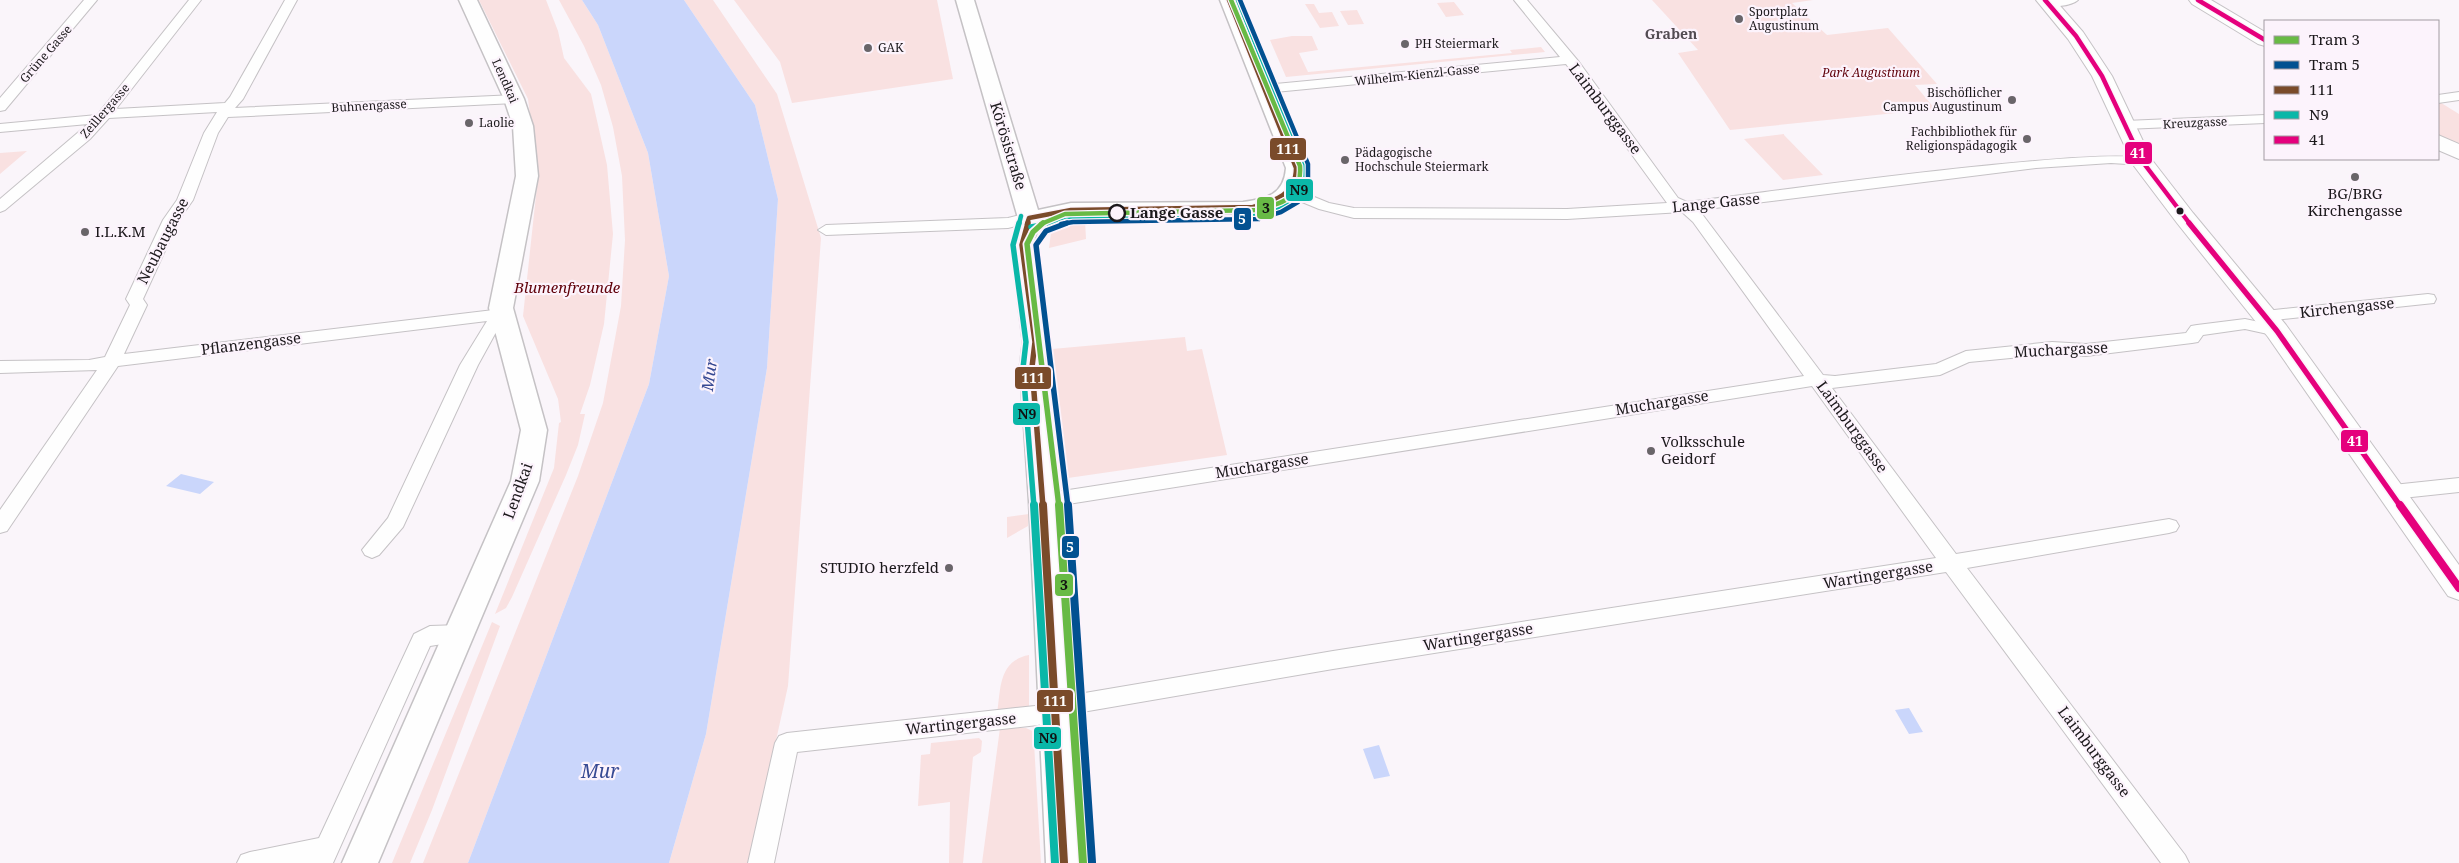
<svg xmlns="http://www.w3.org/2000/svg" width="2459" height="863" font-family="'Noto Serif',serif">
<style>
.green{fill:#f9e1e1}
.water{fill:#cad6fb}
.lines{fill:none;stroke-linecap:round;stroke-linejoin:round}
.street-casing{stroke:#c5c2c5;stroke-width:2}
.secondary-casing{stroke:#c5c2c5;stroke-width:3}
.primary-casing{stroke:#c5c2c5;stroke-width:2}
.street{fill:#fefefe;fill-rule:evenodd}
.secondary{fill:#fefefe;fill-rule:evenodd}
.primary{fill:#fefefe;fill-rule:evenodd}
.bus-1-far2-casing{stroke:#fcf3fc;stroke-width:7}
.bus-1-far1-casing{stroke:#fcf3fc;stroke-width:9}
.bus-1-casing{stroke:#fcf3fc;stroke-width:11}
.bus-2-far2-casing{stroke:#fcf3fc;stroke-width:7}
.bus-2-far1-casing{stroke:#fcf3fc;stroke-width:9}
.bus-2-casing{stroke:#fcf3fc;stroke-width:11}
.bus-3-far2-casing{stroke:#fcf3fc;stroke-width:7}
.bus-3-far1-casing{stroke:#fcf3fc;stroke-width:9}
.bus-3-casing{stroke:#fcf3fc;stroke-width:11}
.bus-1-far2{stroke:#7a4b2a;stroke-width:4.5}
.bus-1-far1{stroke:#7a4b2a;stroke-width:5.5}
.bus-1{stroke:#7a4b2a;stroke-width:8}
.bus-2-far2{stroke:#0ab7a8;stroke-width:4.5}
.bus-2-far1{stroke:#0ab7a8;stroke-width:5.5}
.bus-2{stroke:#0ab7a8;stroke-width:8}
.bus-3-far2{stroke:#e5007d;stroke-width:4.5}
.bus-3-far1{stroke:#e5007d;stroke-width:5.5}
.bus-3{stroke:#e5007d;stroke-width:8}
.tram-1-far2-casing{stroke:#fcf3fc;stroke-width:7}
.tram-1-far1-casing{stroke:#fcf3fc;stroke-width:9}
.tram-1-casing{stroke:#fcf3fc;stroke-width:11}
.tram-2-far2-casing{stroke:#fcf3fc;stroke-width:7}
.tram-2-far1-casing{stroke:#fcf3fc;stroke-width:9}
.tram-2-casing{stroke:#fcf3fc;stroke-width:11}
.tram-1-far2{stroke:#68ba45;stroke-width:4.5}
.tram-1-far1{stroke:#68ba45;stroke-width:5.5}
.tram-1{stroke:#68ba45;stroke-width:8}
.tram-2-far2{stroke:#025191;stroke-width:4.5}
.tram-2-far1{stroke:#025191;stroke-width:5.5}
.tram-2{stroke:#025191;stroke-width:8}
.poi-dot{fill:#696569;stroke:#fcf3fc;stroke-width:2}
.bus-dot{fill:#1b181b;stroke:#fcf3fc;stroke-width:2}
.stop-dot{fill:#fcf3fc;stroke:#1b181b;stroke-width:2.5}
.labels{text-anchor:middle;stroke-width:4.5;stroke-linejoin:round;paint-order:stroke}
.far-poi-label{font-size:12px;fill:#1b181b;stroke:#fcf3fc;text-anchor:start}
.far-street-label{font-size:12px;fill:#1b181b;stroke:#fcf3fc}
.far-park-label{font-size:12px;font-style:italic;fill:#60010a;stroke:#fcf3fc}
.far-neighbourhood-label{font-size:14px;font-weight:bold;fill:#524b52;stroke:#fcf3fc}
.street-label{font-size:15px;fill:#1b181b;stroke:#fcf3fc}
.poi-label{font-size:15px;fill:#1b181b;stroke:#fcf3fc;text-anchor:start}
.stop-label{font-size:15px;font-weight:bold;fill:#1b181b;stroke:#fcf3fc;text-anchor:start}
.park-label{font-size:15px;font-style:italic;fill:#60010a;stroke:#fcf3fc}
.water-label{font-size:16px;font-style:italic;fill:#364993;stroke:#fcf3fc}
.near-water-label{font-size:19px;font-style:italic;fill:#364993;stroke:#fcf3fc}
.line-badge{stroke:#fcf3fc;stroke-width:2}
.badge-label{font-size:14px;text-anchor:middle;font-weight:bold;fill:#fff}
.pale-badge-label{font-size:14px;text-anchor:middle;font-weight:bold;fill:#111}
</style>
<rect width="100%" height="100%" fill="#faf5fa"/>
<path class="green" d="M 479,0 L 546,0 L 558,31 L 564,58 L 591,94 L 607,165 L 613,234 L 604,324 L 590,385 L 580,414 L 585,414 L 578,445 L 566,475 L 512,597 L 506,608 L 495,614 L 554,468 L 559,423 L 561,422 L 558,399 L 523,316 L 538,177 L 528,99 Z
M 559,0 L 582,0 L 598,25 L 648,153 L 669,276 L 649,384 L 468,863 L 423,863 L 578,476 L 603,403 L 621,306 L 625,240 L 622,176 L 613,127 L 601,85 L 584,46 Z
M 684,0 L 713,0 L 777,94 L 821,238 L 788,686 L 749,863 L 669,863 L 706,734 L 767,368 L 778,199 L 755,105 Z
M 734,0 L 937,0 L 953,79 L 792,103 L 780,62 Z
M 1652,0 L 1813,0 L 1792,3 L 1827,35 L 1888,28 L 1937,84 L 1915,85 L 1935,109 L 1730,130 L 1678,53 L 1698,50 Z
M 1454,2 L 1464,15 L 1446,17 L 1437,3 Z
M 1305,4 L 1314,4 L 1319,13 L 1332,12 L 1339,26 L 1320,28 Z
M 1357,10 L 1364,24 L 1348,25 L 1340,11 Z
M 1292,36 L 1312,36 L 1318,50 L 1299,53 L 1308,72 L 1512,53 L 1510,50 L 1541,47 L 1545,52 L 1286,77 L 1270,40 Z
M 2438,101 L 2459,114 L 2459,153 L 2438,141 Z
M 1784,134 L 1784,135 L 1823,175 L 1783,180 L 1744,139 Z
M 27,151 L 0,174 L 0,153 Z
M 1139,217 L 1140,223 L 1104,225 L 1104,219 Z
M 1085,220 L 1086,239 L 1049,248 L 1052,225 L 1060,221 Z
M 1185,337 L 1187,351 L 1202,349 L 1227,455 L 1068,478 L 1052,349 Z
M 1029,514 L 1028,526 L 1007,538 L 1007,517 Z
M 492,622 L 500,626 L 432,810 L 410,863 L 392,863 Z
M 1029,655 L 1029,706 L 1026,710 L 997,714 C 1001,689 998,661 1029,655 Z
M 1000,728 L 1026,728 L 1041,735 L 1041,742 L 1034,743 L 1041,863 L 982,863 Z
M 979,738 L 982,741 L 981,752 L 973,757 L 963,863 L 949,863 L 950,802 L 918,806 L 921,755 L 930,754 L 931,743 Z"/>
<path class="water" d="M 582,0 L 684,0 L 755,105 L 778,199 L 767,368 L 706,734 L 669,863 L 468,863 L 649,384 L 669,276 L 648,153 L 598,25 Z
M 181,474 L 214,482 L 200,494 L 166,486 Z
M 1909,708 L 1923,732 L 1909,734 L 1895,710 Z
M 1379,745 L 1390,776 L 1374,779 L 1363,749 Z"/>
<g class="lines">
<defs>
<path id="street" d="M 84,0 L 97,0 L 5,110 L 0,111 L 0,98 Z
M 189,0 L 201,0 L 116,109 L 225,103 L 230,97 L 285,0 L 297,0 L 243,99 L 235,108 L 514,95 L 521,99 L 514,103 L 228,117 L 218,133 L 193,200 L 179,220 L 143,299 L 147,305 L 124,354 L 502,309 L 508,310 L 511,314 L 495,334 L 478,365 L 403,527 L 379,555 L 372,558 L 365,555 L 362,550 L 388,518 L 460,365 L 487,321 L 118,366 L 7,531 L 0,533 L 0,510 L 97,370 L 0,373 L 0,361 L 89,360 L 105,357 L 130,305 L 126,299 L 163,220 L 177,200 L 204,133 L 217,112 L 109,118 L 90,139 L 5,210 L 0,212 L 0,199 L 88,124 L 0,132 L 0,124 L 97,115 Z
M 1514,0 L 1527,0 L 1579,62 L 1678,198 L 1687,202 C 1738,196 2135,140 2149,161 L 2142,165 L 2111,163 L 2036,168 L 1699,210 L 1823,375 L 1835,376 L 1936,364 L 1966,351 L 2052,342 L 2086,344 L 2186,333 L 2191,326 L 2197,325 L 2245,319 L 2283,327 L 2286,331 L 2283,335 L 2277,336 L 2245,329 L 2203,335 L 2198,342 L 2192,343 L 2086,356 L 2052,354 L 1969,362 L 1940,375 L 1832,388 L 1956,554 L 2169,519 L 2176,521 L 2179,526 L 2176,531 L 2169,533 L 1967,568 L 2185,855 L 2189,863 L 2161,863 L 1946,572 L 1333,669 L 1059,716 L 1038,725 L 797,752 L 774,863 L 748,863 L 775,743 L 779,736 L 787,733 L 1035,706 L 1055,698 L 1333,651 L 1936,558 L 1812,386 L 1043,508 L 1036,506 L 1033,501 L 1036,496 L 1043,494 L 1804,376 L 1693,222 L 1682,212 L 1567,219 L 1354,218 L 1319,209 L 1285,195 L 1282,192 L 1290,187 L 1329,203 L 1354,208 L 1567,209 L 1667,203 L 1566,64 L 1265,93 L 1258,89 L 1265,85 L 1560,57 Z
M 2044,0 L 2078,0 C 2072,6 2048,9 2042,3 Z
M 2459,92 L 2459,100 L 2438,103 L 2438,95 Z
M 2265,115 L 2265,123 L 2125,129 L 2118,125 L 2125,121 Z
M 1029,213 L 1035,215 L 1037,218 L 1035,221 L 1008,228 L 826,235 L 818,230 L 826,225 L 1008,218 Z
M 2428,294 L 2434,295 L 2436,299 L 2434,303 L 2265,321 L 2259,320 L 2256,316 L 2259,312 L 2265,311 Z
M 2459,478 L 2459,492 L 2393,499 L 2386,497 L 2383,492 L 2386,487 L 2393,485 Z
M 460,625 L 468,628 L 471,634 L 468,640 L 430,646 L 333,863 L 237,863 L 241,855 L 250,852 L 319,838 L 414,634 L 430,626 Z"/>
<path id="secondary" d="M 459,0 L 477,0 L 524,99 L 533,126 L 538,176 L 513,308 L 547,430 L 539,481 L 378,863 L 342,863 L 511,481 L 521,430 L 489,308 L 516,176 L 513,126 L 504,99 Z
M 956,0 L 974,0 L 1038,210 L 1071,203 L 1243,202 C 1266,199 1284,195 1286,168 L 1220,0 L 1238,0 L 1306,168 C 1306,200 1280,208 1253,214 L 1071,217 L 1039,223 L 1033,245 L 1047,342 L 1044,367 L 1057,501 L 1082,863 L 1046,863 L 1029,501 L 1020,367 L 1023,342 L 1011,245 L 1018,218 Z"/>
<path id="primary" d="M 2036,0 L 2055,0 L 2083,32 L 2112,76 L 2152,160 L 2193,213 L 2286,325 L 2459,565 L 2459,600 L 2448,596 L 2268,337 L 2177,223 L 2134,166 L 2092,76 L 2068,39 Z
M 2189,0 L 2211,0 L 2265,32 L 2265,46 L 2258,44 L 2192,4 Z
M 2438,135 L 2459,144 L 2459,159 L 2438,150 Z"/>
</defs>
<use href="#street" class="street-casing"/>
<use href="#secondary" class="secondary-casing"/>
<use href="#primary" class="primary-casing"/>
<use href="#street" class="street"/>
<use href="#secondary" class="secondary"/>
<use href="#primary" class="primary"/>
<defs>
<path id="bus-1-far2" d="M 1029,218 L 1071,210 L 1253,207 C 1275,201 1296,194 1296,168 L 1229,0
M 1027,224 L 1029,218"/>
<path id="bus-1-far1" d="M 1028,223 L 1022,245 L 1035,342 L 1032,367 L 1043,507"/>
<path id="bus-1" d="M 1043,505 L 1064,863"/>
<path id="bus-2-far2" d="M 1019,224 L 1021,216
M 1046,224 L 1072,219 L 1243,218 L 1264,214 L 1284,207 L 1294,199 L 1304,182 L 1304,166 L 1238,0"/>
<path id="bus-2-far1" d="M 1019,223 L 1013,245 L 1026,342 L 1023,368 L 1034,507
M 1031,227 L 1052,223"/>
<path id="bus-2" d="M 1034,505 L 1055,863"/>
<path id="bus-3-far2" d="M 2045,0 L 2076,36 L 2102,76 L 2142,161 L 2190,224
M 2198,0 L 2265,40"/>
<path id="bus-3-far1" d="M 2189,223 L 2277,331 L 2401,507"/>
<path id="bus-3" d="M 2400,505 L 2459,588"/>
</defs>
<use href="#bus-1-far2" class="bus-1-far2-casing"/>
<use href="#bus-1-far1" class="bus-1-far1-casing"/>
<use href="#bus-1" class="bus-1-casing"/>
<use href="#bus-2-far2" class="bus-2-far2-casing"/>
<use href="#bus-2-far1" class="bus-2-far1-casing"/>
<use href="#bus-2" class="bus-2-casing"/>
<use href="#bus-3-far2" class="bus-3-far2-casing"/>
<use href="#bus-3-far1" class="bus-3-far1-casing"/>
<use href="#bus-3" class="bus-3-casing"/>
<use href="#bus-1-far2" class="bus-1-far2"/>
<use href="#bus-1-far1" class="bus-1-far1"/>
<use href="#bus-1" class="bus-1"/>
<use href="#bus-2-far2" class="bus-2-far2"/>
<use href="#bus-2-far1" class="bus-2-far1"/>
<use href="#bus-2" class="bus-2"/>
<use href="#bus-3-far2" class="bus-3-far2"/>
<use href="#bus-3-far1" class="bus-3-far1"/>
<use href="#bus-3" class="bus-3"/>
<defs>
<path id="tram-1-far2" d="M 1041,224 L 1065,214 L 1258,210 C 1285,202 1302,198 1300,166 L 1231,0"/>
<path id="tram-1-far1" d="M 1043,223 L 1033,232 L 1027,244 L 1059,507"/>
<path id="tram-1" d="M 1059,505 L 1083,863"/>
<path id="tram-2-far2" d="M 1061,224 L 1073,222 L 1259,219 L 1281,212 L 1298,202 L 1308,187 L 1308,164 L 1240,0"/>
<path id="tram-2-far1" d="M 1067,223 L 1046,231 L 1036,245 L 1068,507"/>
<path id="tram-2" d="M 1068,505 L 1092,862"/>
</defs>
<use href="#tram-1-far2" class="tram-1-far2-casing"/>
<use href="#tram-1-far1" class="tram-1-far1-casing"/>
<use href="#tram-1" class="tram-1-casing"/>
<use href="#tram-2-far2" class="tram-2-far2-casing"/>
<use href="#tram-2-far1" class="tram-2-far1-casing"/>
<use href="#tram-2" class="tram-2-casing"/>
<use href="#tram-1-far2" class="tram-1-far2"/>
<use href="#tram-1-far1" class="tram-1-far1"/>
<use href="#tram-1" class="tram-1"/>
<use href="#tram-2-far2" class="tram-2-far2"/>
<use href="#tram-2-far1" class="tram-2-far1"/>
<use href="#tram-2" class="tram-2"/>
</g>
<g class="poi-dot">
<circle cx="1739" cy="19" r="5"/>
<circle cx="1405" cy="44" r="5"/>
<circle cx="868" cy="48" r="5"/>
<circle cx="2012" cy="100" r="5"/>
<circle cx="469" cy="123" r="5"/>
<circle cx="2027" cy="139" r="5"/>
<circle cx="1345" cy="160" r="5"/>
<circle cx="2355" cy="177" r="5"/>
<circle cx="85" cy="232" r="5"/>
<circle cx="1651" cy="451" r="5"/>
<circle cx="949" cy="568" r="5"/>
</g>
<circle class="bus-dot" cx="2180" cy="211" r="4.5"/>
<circle class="stop-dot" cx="1117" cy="213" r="8"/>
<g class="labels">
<g class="far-poi-label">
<text x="1749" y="16">Sportplatz<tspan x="1749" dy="14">Augustinum</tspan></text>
<text x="1415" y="48">PH Steiermark</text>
<text x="878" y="52">GAK</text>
<text x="2002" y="97" text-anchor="end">Bischöflicher<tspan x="2002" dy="14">Campus Augustinum</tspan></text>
<text x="479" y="127">Laolie</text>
<text x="2017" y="136" text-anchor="end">Fachbibliothek für<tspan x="2017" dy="14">Religionspädagogik</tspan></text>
<text x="1355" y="157">Pädagogische<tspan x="1355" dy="14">Hochschule Steiermark</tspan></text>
</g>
<g class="far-street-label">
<text transform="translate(46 54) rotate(-49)" y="4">Grüne Gasse</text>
<text transform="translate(1417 75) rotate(-6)" y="4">Wilhelm-Kienzl-Gasse</text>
<text transform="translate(505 81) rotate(66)" y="4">Lendkai</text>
<text transform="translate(369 106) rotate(-3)" y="4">Buhnengasse</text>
<text transform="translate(105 111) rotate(-49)" y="4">Zeillergasse</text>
<text transform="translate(2195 123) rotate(-3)" y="4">Kreuzgasse</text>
</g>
<g class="far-park-label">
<text x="1871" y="77">Park Augustinum</text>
</g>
<g class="far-neighbourhood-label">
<text x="1671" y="39">Graben</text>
</g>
<g class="street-label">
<text transform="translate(1605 109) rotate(53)" y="5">Laimburggasse</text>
<text transform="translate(1008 146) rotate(73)" y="5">Körösistraße</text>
<text transform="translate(1716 203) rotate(-6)" y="5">Lange Gasse</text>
<text transform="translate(163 241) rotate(-63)" y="5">Neubaugasse</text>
<text transform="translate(2347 308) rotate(-6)" y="5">Kirchengasse</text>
<text transform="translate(251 344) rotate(-7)" y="5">Pflanzengasse</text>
<text transform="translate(2061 350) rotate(-3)" y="5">Muchargasse</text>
<text transform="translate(1662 403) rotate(-9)" y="5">Muchargasse</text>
<text transform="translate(1852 427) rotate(54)" y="5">Laimburggasse</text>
<text transform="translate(1262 466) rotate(-9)" y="5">Muchargasse</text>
<text transform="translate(518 491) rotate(-70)" y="5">Lendkai</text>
<text transform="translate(1878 575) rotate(-9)" y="5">Wartingergasse</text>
<text transform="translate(1478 637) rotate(-9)" y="5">Wartingergasse</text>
<text transform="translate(961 724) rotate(-6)" y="5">Wartingergasse</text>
<text transform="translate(2094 752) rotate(53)" y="5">Laimburggasse</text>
</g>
<g class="poi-label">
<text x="2355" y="199" text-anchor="middle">BG/BRG<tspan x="2355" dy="17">Kirchengasse</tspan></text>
<text x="95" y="237">I.L.K.M</text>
<text x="1661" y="447">Volksschule<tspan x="1661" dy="17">Geidorf</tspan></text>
<text x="939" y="573" text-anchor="end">STUDIO herzfeld</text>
</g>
<g class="stop-label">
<text x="1130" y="218">Lange Gasse</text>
</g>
<g class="park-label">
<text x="567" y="293">Blumenfreunde</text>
</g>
<g class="water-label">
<text transform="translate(709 375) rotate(-82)" y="6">Mur</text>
</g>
<g class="near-water-label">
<text x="600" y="778">Mur</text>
</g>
</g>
<g class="line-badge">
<rect x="1269" y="137" width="38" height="24" rx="5" fill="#7a4b2a"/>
<rect x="2124" y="141" width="29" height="24" rx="5" fill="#e5007d"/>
<rect x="1285" y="178" width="29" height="24" rx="5" fill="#0ab7a8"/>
<rect x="1256" y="196" width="19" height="24" rx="5" fill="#68ba45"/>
<rect x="1233" y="207" width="19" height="24" rx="5" fill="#025191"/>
<rect x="1014" y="366" width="38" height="24" rx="5" fill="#7a4b2a"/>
<rect x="1012" y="402" width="29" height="24" rx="5" fill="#0ab7a8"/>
<rect x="2340" y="429" width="29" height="24" rx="5" fill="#e5007d"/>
<rect x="1061" y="535" width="19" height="24" rx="5" fill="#025191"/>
<rect x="1054" y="573" width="20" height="24" rx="5" fill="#68ba45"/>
<rect x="1036" y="689" width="38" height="24" rx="5" fill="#7a4b2a"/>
<rect x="1033" y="726" width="29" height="24" rx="5" fill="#0ab7a8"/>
</g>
<g class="badge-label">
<text x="1288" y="154">111</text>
<text x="2138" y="158">41</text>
<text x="1242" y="224">5</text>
<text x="1033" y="383">111</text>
<text x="2355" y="446">41</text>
<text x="1070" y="552">5</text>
<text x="1055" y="706">111</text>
</g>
<g class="pale-badge-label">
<text x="1299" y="195">N9</text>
<text x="1266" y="213">3</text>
<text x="1027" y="419">N9</text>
<text x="1064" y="590">3</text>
<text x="1048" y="743">N9</text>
</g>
<rect x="2264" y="20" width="175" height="140" fill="#fcf3fc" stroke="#a29ba2"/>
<rect x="2274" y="36" width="25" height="8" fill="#68ba45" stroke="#a29ba2"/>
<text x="2309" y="45" font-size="15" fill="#1b181b">Tram 3</text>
<rect x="2274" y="61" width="25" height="8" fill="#025191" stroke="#a29ba2"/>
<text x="2309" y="70" font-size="15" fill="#1b181b">Tram 5</text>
<rect x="2274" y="86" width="25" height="8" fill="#7a4b2a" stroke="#a29ba2"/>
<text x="2309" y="95" font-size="15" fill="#1b181b">111</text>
<rect x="2274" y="111" width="25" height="8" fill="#0ab7a8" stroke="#a29ba2"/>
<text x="2309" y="120" font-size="15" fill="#1b181b">N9</text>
<rect x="2274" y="136" width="25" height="8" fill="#e5007d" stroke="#a29ba2"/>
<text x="2309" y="145" font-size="15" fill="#1b181b">41</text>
</svg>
